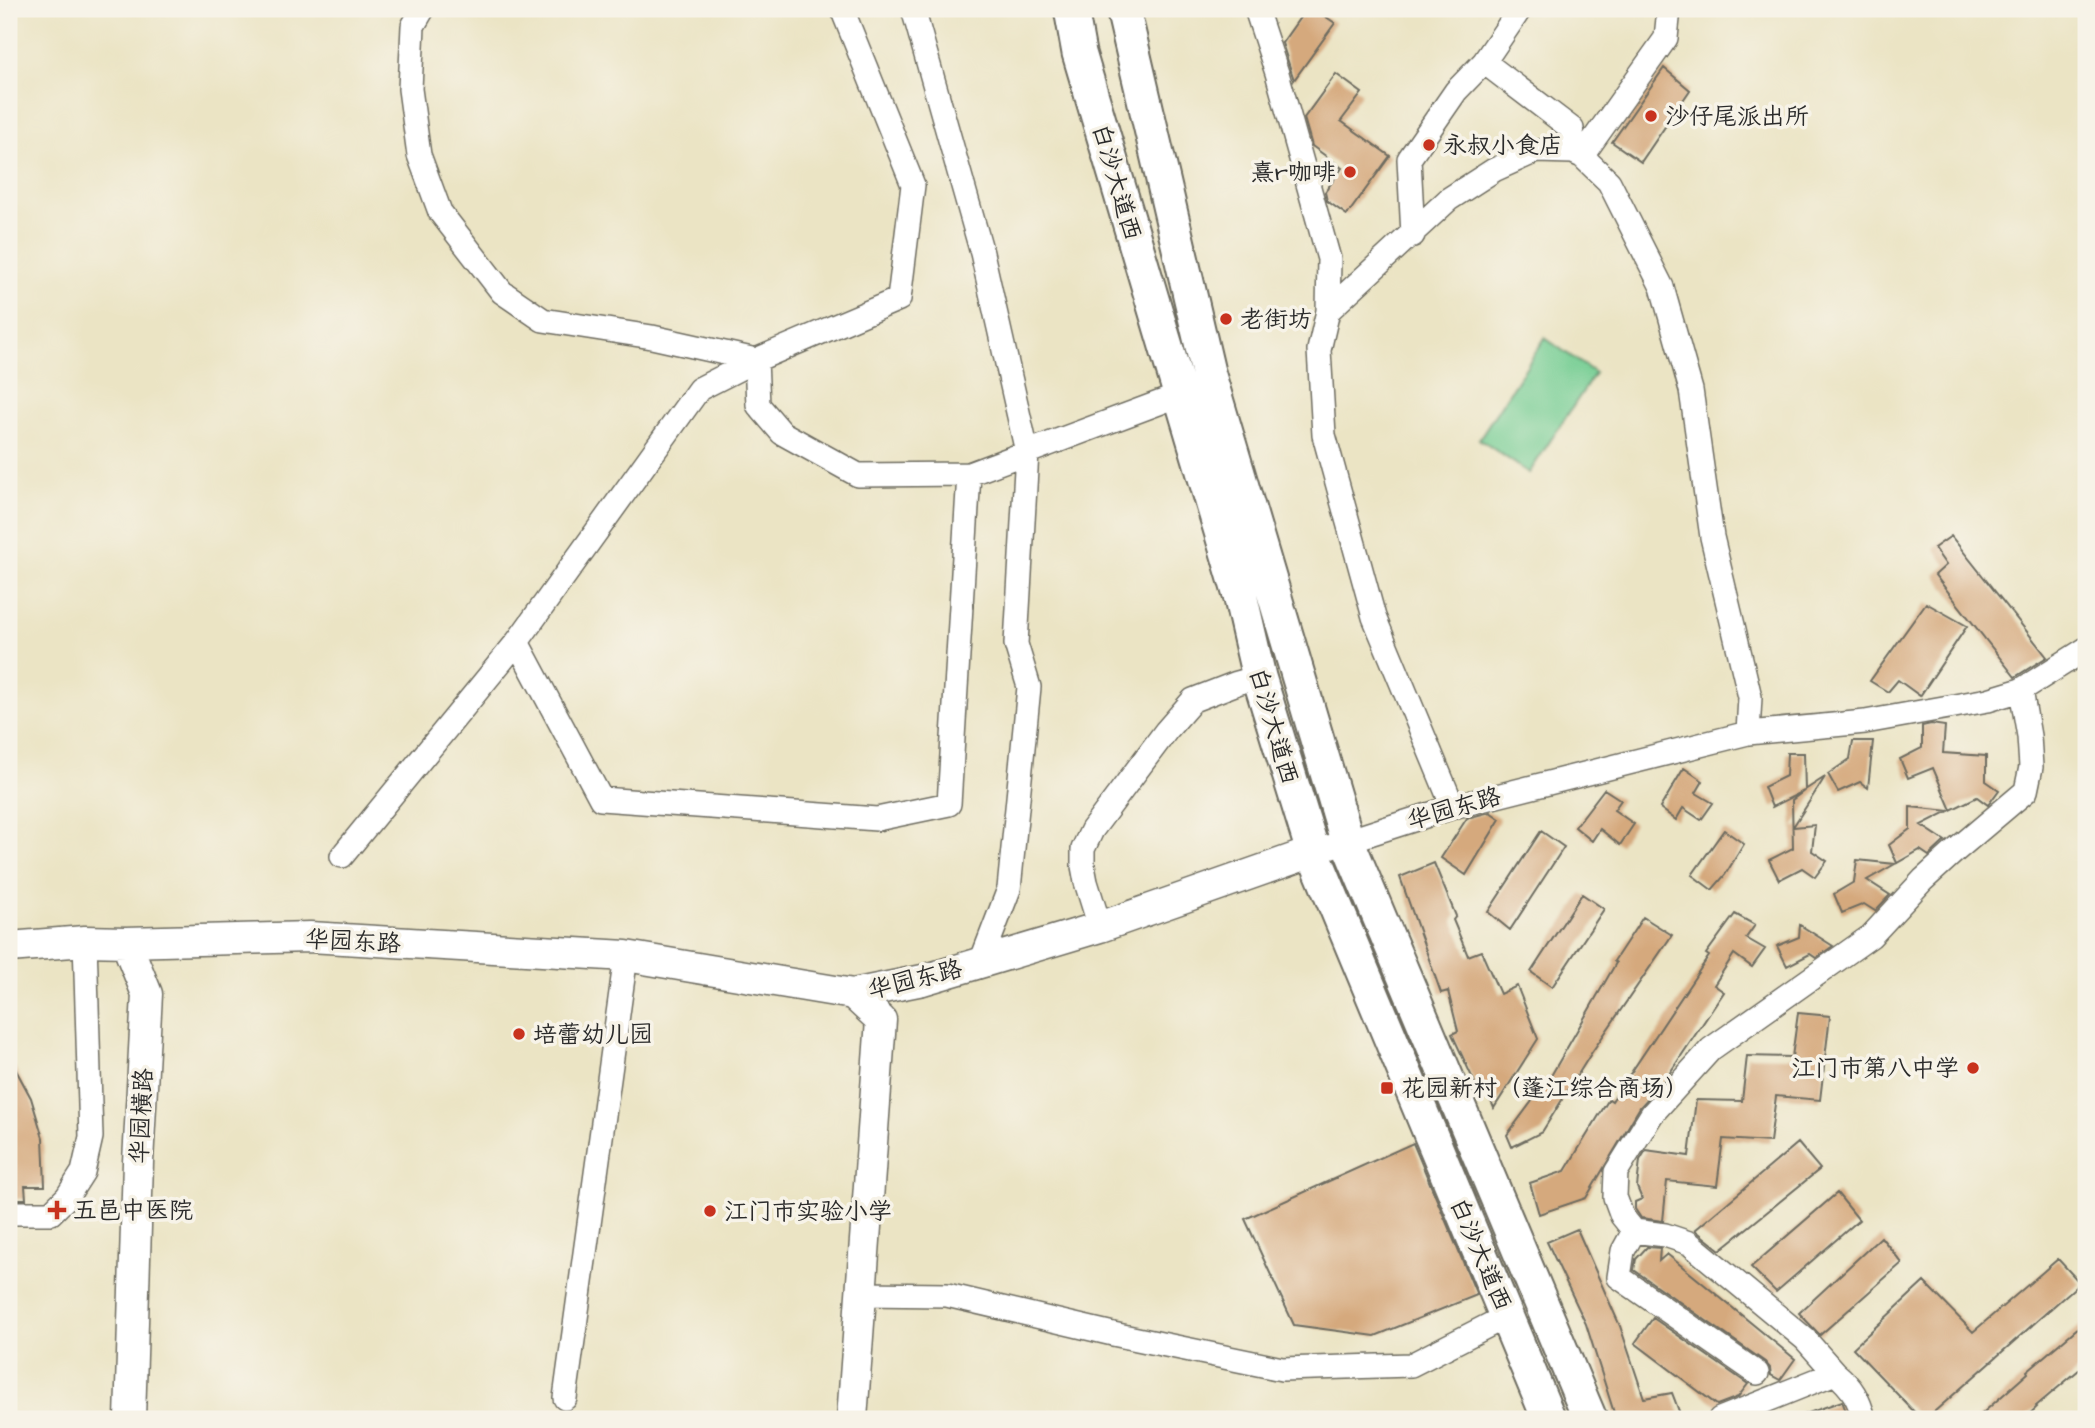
<svg xmlns="http://www.w3.org/2000/svg" width="2095" height="1428" font-family="'Architects Daughter','LXGW WenKai TC',sans-serif">
<style>
.green{fill:#74cd93;stroke:#507c5f;stroke-width:2}
.building{fill:#d5a97d}
.lines{fill:none;stroke-linecap:round;stroke-linejoin:round}
.minor-casing{stroke:#6e6c61;stroke-width:26}
.tertiary-casing{stroke:#6e6c61;stroke-width:33}
.secondary-casing{stroke:#6e6c61;stroke-width:37}
.minor{stroke:#fff;stroke-width:23}
.tertiary{stroke:#fff;stroke-width:30}
.secondary{stroke:#fff;stroke-width:33}
.poi-dot{fill:#c8321e;stroke:#f7f3e8;stroke-width:2.5}
.labels{text-anchor:middle;stroke-width:7;stroke-linejoin:round;paint-order:stroke}
.poi-label{font-size:24px;fill:#2b2b2b;stroke:#f7f3e8;text-anchor:start}
.street-label{font-size:24px;fill:#2b2b2b;stroke:#f7f3e8}
</style>
<rect width="100%" height="100%" fill="#f7f3e8"/>
<filter id="ink" filterUnits="userSpaceOnUse"><feTurbulence type="fractalNoise" baseFrequency=".0143" numOctaves="2"/><feDisplacementMap in="SourceGraphic" scale="14" xChannelSelector="R" yChannelSelector="G"/><feConvolveMatrix kernelMatrix="1 2 1 2 8 2 1 2 1" color-interpolation-filters="sRGB"/></filter>
<filter id="wash" filterUnits="userSpaceOnUse"><feTurbulence type="fractalNoise" baseFrequency=".00686" numOctaves="4" result="noise"/><feDisplacementMap in="SourceGraphic" scale="28" xChannelSelector="R" yChannelSelector="G"/><feGaussianBlur stdDeviation="1.57" result="paint"/><feColorMatrix in="noise" values="0 0 0 0 0 0 0 0 0 0 0 0 0 0 0 0 0 1.4 0 .05"/><feComposite in="paint" operator="in"/></filter>
<g filter="url(#wash)">
<rect width="100%" height="100%" fill="#ebe4c4"/>
<path class="green" d="M 1545,338 L 1595,373 L 1529,473 L 1479,439 Z"/>
<g id="blocks">
<path class="building" d="M 1306,9 L 1314,9 L 1335,23 L 1294,80 L 1282,43 Z
M 1664,68 L 1690,90 L 1641,162 L 1612,142 Z
M 1336,74 L 1362,93 L 1341,121 L 1390,156 L 1347,215 L 1327,201 L 1325,192 L 1342,168 L 1312,146 L 1304,118 Z
M 1951,536 L 2047,657 L 2015,677 L 1935,575 L 1946,565 L 1934,548 Z
M 1926,603 L 1967,626 L 1920,696 L 1898,680 L 1888,692 L 1870,681 Z
M 1931,724 L 1945,726 L 1943,753 L 1986,756 L 1986,781 L 1999,790 L 1988,805 L 1977,797 L 1951,810 L 1933,768 L 1908,778 L 1900,759 L 1922,748 L 1922,726 Z
M 1853,741 L 1873,741 L 1868,788 L 1860,782 L 1838,792 L 1828,774 L 1850,759 Z
M 1787,753 L 1804,753 L 1805,790 L 1825,777 L 1793,827 L 1815,825 L 1812,851 L 1827,861 L 1815,877 L 1802,868 L 1779,880 L 1769,860 L 1793,848 L 1792,800 L 1804,791 L 1772,807 L 1764,787 L 1786,776 Z
M 1684,768 L 1703,781 L 1696,793 L 1713,803 L 1701,820 L 1683,808 L 1676,820 L 1660,808 Z
M 1604,789 L 1621,800 L 1614,810 L 1634,824 L 1620,845 L 1600,829 L 1592,841 L 1575,827 Z
M 1910,807 L 1949,811 L 1921,825 L 1945,841 L 1929,856 L 1920,850 L 1897,863 L 1889,845 L 1910,829 Z
M 1490,812 L 1500,819 L 1466,875 L 1441,858 L 1467,818 Z
M 1724,830 L 1744,844 L 1725,875 L 1712,890 L 1692,875 Z
M 1541,831 L 1564,847 L 1510,930 L 1488,912 Z
M 1857,860 L 1895,864 L 1867,880 L 1890,895 L 1875,911 L 1864,904 L 1842,913 L 1834,894 L 1854,882 Z
M 1434,863 L 1456,916 L 1453,920 L 1468,956 L 1481,951 L 1500,994 L 1517,986 L 1538,1039 L 1494,1108 L 1488,1094 L 1479,1092 L 1452,1034 L 1458,1031 L 1448,991 L 1441,993 L 1400,877 Z
M 1582,894 L 1604,909 L 1552,987 L 1531,972 Z
M 1735,914 L 1755,925 L 1746,938 L 1765,949 L 1752,967 L 1734,954 L 1714,985 L 1724,992 L 1667,1077 L 1640,1107 L 1586,1198 L 1539,1214 L 1530,1183 L 1565,1171 L 1609,1099 L 1612,1101 L 1709,956 L 1706,954 Z
M 1643,917 L 1672,935 L 1592,1052 L 1542,1132 L 1512,1147 L 1507,1135 L 1552,1074 L 1616,963 L 1614,961 Z
M 1800,925 L 1833,946 L 1816,958 L 1810,954 L 1787,966 L 1777,946 L 1799,937 Z
M 1798,1013 L 1830,1016 L 1820,1100 L 1776,1096 L 1770,1142 L 1723,1139 L 1717,1186 L 1667,1181 L 1663,1221 L 1641,1218 L 1635,1209 L 1635,1202 L 1642,1199 L 1637,1187 L 1640,1160 L 1646,1150 L 1689,1156 L 1696,1100 L 1742,1101 L 1747,1056 L 1792,1057 Z
M 9,1057 L 31,1098 L 43,1138 L 45,1186 L 25,1186 L 26,1199 L 9,1199 Z
M 1413,1143 L 1477,1295 L 1375,1336 L 1294,1325 L 1245,1219 Z
M 1798,1143 L 1820,1169 L 1720,1250 L 1695,1230 Z
M 1837,1193 L 1859,1220 L 1776,1292 L 1751,1267 Z
M 1577,1229 L 1620,1326 L 1644,1398 L 1672,1393 L 1682,1419 L 1616,1419 L 1586,1324 L 1547,1242 Z
M 1881,1237 L 1902,1263 L 1820,1335 L 1799,1313 Z
M 1647,1247 L 1660,1248 L 1659,1261 L 1667,1254 L 1795,1359 L 1780,1380 L 1771,1375 L 1770,1368 L 1765,1362 L 1634,1270 L 1636,1259 Z
M 2058,1259 L 2080,1283 L 1926,1419 L 1921,1419 L 1853,1348 L 1924,1282 L 1973,1332 Z
M 1653,1318 L 1748,1384 L 1738,1397 L 1717,1405 L 1635,1343 Z
M 2086,1321 L 2086,1364 L 2036,1406 L 2037,1407 L 2024,1419 L 1976,1419 L 2028,1373 L 2027,1371 Z
M 1842,1401 L 1849,1419 L 1798,1419 L 1797,1417 Z"/>
</g>
</g>
<g filter="url(#ink)">
<use href="#blocks" fill-opacity="0" stroke="#6e6c61" stroke-width="2"/>
<g class="lines">
<defs>
<path id="minor" d="M 423,9 L 413,26 L 410,89 L 419,155 L 440,212 L 502,292 L 543,320 L 652,337 L 756,360
M 913,9 L 982,253 L 1027,452 L 1016,644 L 1029,687 L 1009,889 L 981,962
M 1256,9 L 1277,73 L 1329,259 L 1328,311 L 1319,350 L 1324,435 L 1374,617 L 1453,807
M 1520,9 L 1484,62 L 1572,129 L 1573,152
M 1582,156 L 1666,38 L 1669,9
M 1413,235 L 1409,159 L 1456,91 L 1484,62
M 1328,311 L 1449,199 L 1494,170 L 1536,151 L 1573,152 L 1582,156 L 1609,182 L 1662,287 L 1691,390 L 1712,537 L 1750,697 L 1748,733
M 756,360 L 758,405 L 782,433 L 858,475 L 969,474 L 949,804 L 877,819 L 601,799 L 517,642 L 699,389 L 756,360 L 899,299 L 913,185 L 842,9
M 969,474 L 1180,395
M 1313,852 L 1453,807 L 1748,733 L 1865,722 L 1988,700 L 2021,690 L 2086,649
M 342,856 L 517,642
M 1100,927 L 1086,882 L 1083,866 L 1083,849 L 1092,830 L 1166,731 L 1193,700 L 1237,683 L 1259,677
M 9,1213 L 51,1213 L 67,1197 L 83,1172 L 91,1137 L 85,941
M 1634,1231 L 1623,1251 L 1619,1277 L 1757,1373
M 862,1294 L 947,1295 L 1113,1334 L 1282,1369 L 1411,1365 L 1507,1316
M 1835,1373 L 1805,1339 L 1689,1243 L 1665,1235 L 1634,1231 L 1622,1216 L 1615,1197 L 1616,1172 L 1652,1114 L 1711,1049 L 1871,936 L 1923,880 L 1955,851 L 2026,791 L 2031,767 L 2029,736 L 2021,690
M 565,1398 L 626,956
M 1720,1419 L 1835,1373 C 1852,1387 1859,1399 1864,1419"/>
<path id="tertiary" d="M 126,942 L 147,994 L 138,1162 L 130,1419
M 9,947 L 85,941 L 126,942 L 310,937 L 626,956 L 853,994 L 923,980 L 1100,927 L 1313,852
M 852,1419 L 881,1020 L 853,994"/>
<path id="secondary" d="M 1071,9 L 1079,53 L 1241,599 L 1259,677 L 1313,852 L 1549,1419
M 1123,9 L 1208,372 L 1347,840 L 1590,1419"/>
</defs>
<use href="#minor" class="minor-casing"/>
<use href="#tertiary" class="tertiary-casing"/>
<use href="#secondary" class="secondary-casing"/>
<use href="#minor" class="minor"/>
<use href="#tertiary" class="tertiary"/>
<use href="#secondary" class="secondary"/>
</g>
</g>
<g class="poi-dot">
<circle cx="1651" cy="116" r="7"/>
<circle cx="1429" cy="145" r="7"/>
<circle cx="1350" cy="172" r="7"/>
<circle cx="1226" cy="319" r="7"/>
<circle cx="519" cy="1034" r="7"/>
<circle cx="1973" cy="1068" r="7"/>
<rect x="1380" y="1081" width="14" height="14" rx="3.5"/>
<path d="M53.5 1199.5h7v7h7v7h-7v7h-7v-7h-7v-7h7z"/>
<circle cx="710" cy="1211" r="7"/>
</g>
<g class="labels">
<g class="poi-label">
<text x="1665" y="124">沙仔尾派出所</text>
<text x="1443" y="153">永叔小食店</text>
<text x="1336" y="180" text-anchor="end">熹r咖啡</text>
<text x="1240" y="327">老街坊</text>
<text x="533" y="1042">培蕾幼儿园</text>
<text x="1959" y="1076" text-anchor="end">江门市第八中学</text>
<text x="1401" y="1096">花园新村（蓬江综合商场）</text>
<text x="73" y="1218">五邑中医院</text>
<text x="724" y="1219">江门市实验小学</text>
</g>
<g class="street-label">
<text transform="translate(1117 182) rotate(74)" y="8">白沙大道西</text>
<text transform="translate(1274 726) rotate(74)" y="8">白沙大道西</text>
<text transform="translate(1454 808) rotate(-16)" y="8">华园东路</text>
<text transform="translate(353 941) rotate(3)" y="8">华园东路</text>
<text transform="translate(915 979) rotate(-14)" y="8">华园东路</text>
<text transform="translate(141 1116) rotate(-87)" y="8">华园横路</text>
<text transform="translate(1481 1254) rotate(67)" y="8">白沙大道西</text>
</g>
</g>
<rect width="2095" height="1428" fill="none" stroke="#f7f3e8" stroke-width="35"/>
</svg>
